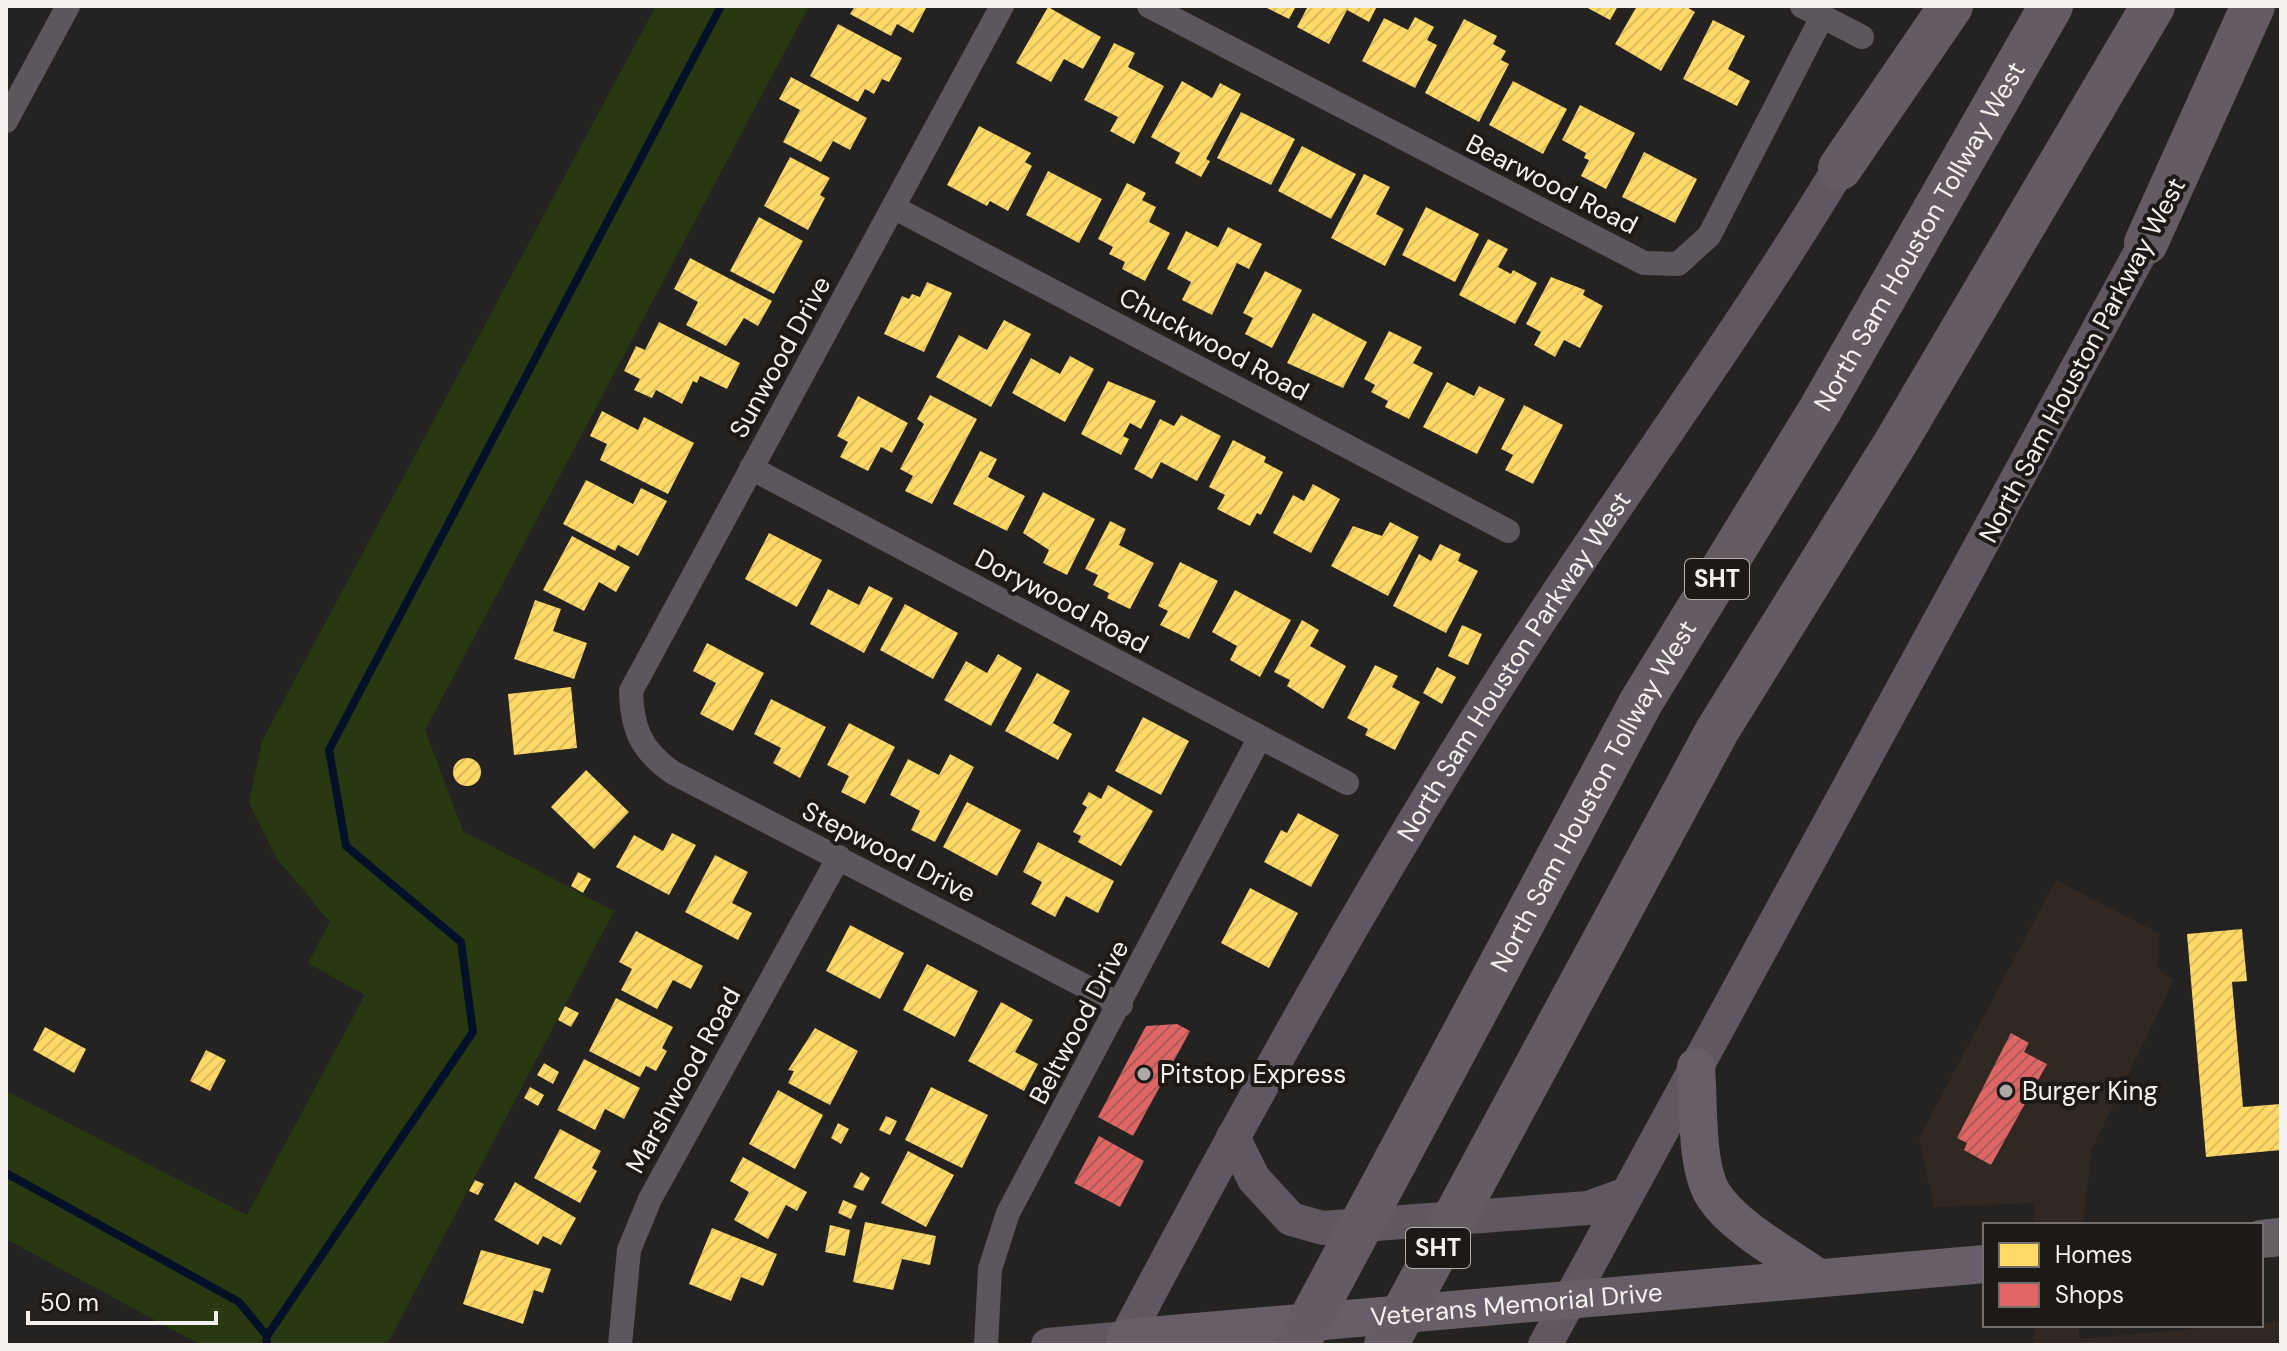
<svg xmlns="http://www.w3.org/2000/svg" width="2287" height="1351" font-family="'DM Sans',sans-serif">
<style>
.built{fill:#302821}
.grass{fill:#283911}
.homes{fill:url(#homes-hatch)}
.shops{fill:url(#shops-hatch)}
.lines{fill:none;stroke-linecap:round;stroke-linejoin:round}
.stream{stroke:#031128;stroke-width:8}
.minor{stroke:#5d565d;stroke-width:24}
.secondary{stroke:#605760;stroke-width:34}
.primary{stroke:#685e68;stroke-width:38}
.motorway{stroke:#655b63;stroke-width:44}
.motorway-bridge{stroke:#655b63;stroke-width:44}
.poi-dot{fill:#aca9a6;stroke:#1d1916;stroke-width:3}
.labels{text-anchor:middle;stroke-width:8;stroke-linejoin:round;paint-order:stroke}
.shield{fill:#1d1916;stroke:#b4b0ad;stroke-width:2}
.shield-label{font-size:24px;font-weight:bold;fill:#f4f1ee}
.street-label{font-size:26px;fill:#f4f1ee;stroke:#1d1916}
.poi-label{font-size:26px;fill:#f4f1ee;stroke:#1d1916;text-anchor:start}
</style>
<defs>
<pattern id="homes-hatch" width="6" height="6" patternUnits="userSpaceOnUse" patternTransform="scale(2)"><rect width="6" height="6" fill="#ffd966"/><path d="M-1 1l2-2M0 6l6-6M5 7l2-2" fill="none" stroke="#dbbc60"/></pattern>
<pattern id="shops-hatch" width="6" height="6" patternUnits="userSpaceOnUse" patternTransform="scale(2)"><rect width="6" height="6" fill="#e06666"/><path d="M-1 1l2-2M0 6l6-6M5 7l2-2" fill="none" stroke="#ab5c5b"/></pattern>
</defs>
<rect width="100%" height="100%" fill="#252321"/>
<path class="built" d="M 2056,880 L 2159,933 L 2158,969 L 2174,980 L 2091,1151 L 2083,1225 L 2034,1225 L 2034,1203 L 1934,1207 L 1919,1138 Z
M 2281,1321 L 2281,1345 L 2034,1345 L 2034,1325 L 2079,1325 L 2079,1339 Z"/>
<path class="grass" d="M 656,6 L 809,6 L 425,730 L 463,831 L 614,911 L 388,1343 L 201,1345 L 6,1239 L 6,1091 L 247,1215 L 365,995 L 308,963 L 330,922 L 276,857 L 249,803 L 262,741 Z"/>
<path class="homes" d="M 855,6 L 921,6 L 926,8 L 913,33 L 897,24 L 891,36 L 850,14 Z
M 1263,6 L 1296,6 L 1289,19 Z
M 1308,6 L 1377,6 L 1369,22 L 1347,10 L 1329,44 L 1297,27 Z
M 1584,6 L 1618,6 L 1610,20 Z
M 1637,6 L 1685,6 L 1695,12 L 1661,71 L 1615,44 Z
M 1048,7 L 1101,37 L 1083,69 L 1064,59 L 1051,82 L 1016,63 Z
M 1415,17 L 1434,27 L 1427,40 L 1437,45 L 1415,88 L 1362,61 L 1384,18 L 1408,30 Z
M 1464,19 L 1497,36 L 1493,44 L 1506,51 L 1501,60 L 1509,64 L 1479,122 L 1425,93 Z
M 1713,20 L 1745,36 L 1728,69 L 1750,81 L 1737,106 L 1683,79 Z
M 838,24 L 902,58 L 889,82 L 882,79 L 874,94 L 865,89 L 858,102 L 810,76 Z
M 1114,43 L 1135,53 L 1128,67 L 1164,86 L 1134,144 L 1110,131 L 1118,117 L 1084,100 Z
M 791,77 L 867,118 L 850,150 L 833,141 L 821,162 L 783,142 L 800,110 L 779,99 Z
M 1182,81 L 1212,98 L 1220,83 L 1241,94 L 1206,159 L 1210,161 L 1201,177 L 1175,163 L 1180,153 L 1151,137 Z
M 1513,81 L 1567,109 L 1543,154 L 1489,125 Z
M 1580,105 L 1635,133 L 1606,189 L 1581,176 L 1589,160 L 1584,158 L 1586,153 L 1562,140 Z
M 1241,112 L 1295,139 L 1271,185 L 1217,158 Z
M 979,126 L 1031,153 L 1025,162 L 1032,166 L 1008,211 L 990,201 L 987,206 L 947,185 Z
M 1302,146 L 1356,174 L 1331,219 L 1278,191 Z
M 1644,152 L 1697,179 L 1675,223 L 1622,197 Z
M 790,157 L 830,178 L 820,195 L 825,198 L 808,230 L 764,206 Z
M 1048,171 L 1102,199 L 1079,243 L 1026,215 Z
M 1364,174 L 1390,187 L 1376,214 L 1404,229 L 1385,266 L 1331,238 Z
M 1127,183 L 1146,193 L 1142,200 L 1156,207 L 1149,222 L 1170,233 L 1145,281 L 1122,269 L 1125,262 L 1109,254 L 1113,247 L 1098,239 Z
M 1426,207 L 1479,234 L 1455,282 L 1402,255 Z
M 759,217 L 803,241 L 774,294 L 730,271 Z
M 1228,227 L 1262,244 L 1249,269 L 1237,263 L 1212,315 L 1182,300 L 1191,282 L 1167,269 L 1186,231 L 1218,247 Z
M 1488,239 L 1508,249 L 1498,267 L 1511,274 L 1513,270 L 1537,283 L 1515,324 L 1459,295 Z
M 690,258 L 772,301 L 758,326 L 744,318 L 726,346 L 686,325 L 698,302 L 674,289 Z
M 1265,271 L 1302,290 L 1272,348 L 1245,334 L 1253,318 L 1243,313 Z
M 1551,277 L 1585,290 L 1583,295 L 1603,306 L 1580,348 L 1564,340 L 1555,357 L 1534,345 L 1541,332 L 1526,324 Z
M 927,282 L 952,293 L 924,352 L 884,334 L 902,296 L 909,299 L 912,294 L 920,297 Z
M 1313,313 L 1367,342 L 1343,388 L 1287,363 Z
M 1004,320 L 1031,334 L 991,407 L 936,377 L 959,335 L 987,350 Z
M 659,322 L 740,363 L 727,389 L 700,376 L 697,383 L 693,381 L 682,404 L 656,390 L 652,398 L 634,390 L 640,379 L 624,371 L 636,346 L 645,350 Z
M 1389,331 L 1422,347 L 1413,363 L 1433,373 L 1409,419 L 1385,407 L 1388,401 L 1371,392 L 1375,385 L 1364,379 Z
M 1070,356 L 1094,369 L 1065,422 L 1012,393 L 1031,358 L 1060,374 Z
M 1108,381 L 1156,401 L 1141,429 L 1130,423 L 1123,436 L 1129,439 L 1121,455 L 1081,434 Z
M 1447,382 L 1474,396 L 1479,386 L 1505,399 L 1477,454 L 1423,427 Z
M 930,395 L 977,419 L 932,504 L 905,491 L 913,476 L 900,469 L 924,424 L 917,419 Z
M 858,396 L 908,423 L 892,453 L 881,447 L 868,471 L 840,457 L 848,442 L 837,436 Z
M 1524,405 L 1563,425 L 1533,484 L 1505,470 L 1513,455 L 1501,449 Z
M 602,411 L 638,430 L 644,417 L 694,443 L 668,494 L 600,460 L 607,444 L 590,436 Z
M 1181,415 L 1221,436 L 1197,481 L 1161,462 L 1152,479 L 1134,469 L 1160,419 L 1174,426 Z
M 1233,440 L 1266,457 L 1264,462 L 1283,472 L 1261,515 L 1257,513 L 1250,526 L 1217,509 L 1225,495 L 1209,487 Z
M 980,451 L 997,459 L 988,477 L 1025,496 L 1007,531 L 953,504 Z
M 586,480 L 633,504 L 641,488 L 667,501 L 638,556 L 618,545 L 615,551 L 563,524 Z
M 1313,484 L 1340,499 L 1311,553 L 1273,533 L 1293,495 L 1304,501 Z
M 1043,492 L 1095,519 L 1067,575 L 1043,563 L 1049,550 L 1023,533 Z
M 1110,521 L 1126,529 L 1119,545 L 1154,563 L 1130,609 L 1107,598 L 1109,593 L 1093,585 L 1098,575 L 1085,569 Z
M 1390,522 L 1419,537 L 1388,596 L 1331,566 L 1353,526 L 1382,536 Z
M 769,533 L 822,560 L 797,607 L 745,579 Z
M 572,536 L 630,567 L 616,592 L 599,582 L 584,611 L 543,590 Z
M 1440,544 L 1461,554 L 1458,561 L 1478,571 L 1446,633 L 1393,606 L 1419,554 L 1431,561 Z
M 1180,562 L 1218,581 L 1189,639 L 1160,625 L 1168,611 L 1158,606 Z
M 869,586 L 893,598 L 864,653 L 810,624 L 828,589 L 859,605 Z
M 1235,590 L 1291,620 L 1260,677 L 1230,660 L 1237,646 L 1212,632 Z
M 535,600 L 561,609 L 553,631 L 587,643 L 574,679 L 514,659 Z
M 905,604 L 958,633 L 933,679 L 880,650 Z
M 1302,620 L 1319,630 L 1310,646 L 1346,666 L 1323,709 L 1287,686 L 1290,680 L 1274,672 Z
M 1462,625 L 1482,634 L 1468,665 L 1448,656 Z
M 707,643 L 764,673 L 733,731 L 700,714 L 716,683 L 693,671 Z
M 998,654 L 1022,668 L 991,726 L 944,700 L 966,661 L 987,673 Z
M 1375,665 L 1398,676 L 1392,687 L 1420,702 L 1395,750 L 1365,735 L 1368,729 L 1347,718 Z
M 1437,667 L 1456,677 L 1442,704 L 1423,693 Z
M 1037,673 L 1070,691 L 1053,723 L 1072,734 L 1058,760 L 1005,731 Z
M 571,687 L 577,748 L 514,755 L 508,694 Z
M 771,699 L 826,727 L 800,778 L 773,763 L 781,748 L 754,734 Z
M 1143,717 L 1189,741 L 1161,795 L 1115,771 Z
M 849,723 L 895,747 L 865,804 L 841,792 L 849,776 L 827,765 Z
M 950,754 L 974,767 L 935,842 L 911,830 L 920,811 L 890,795 L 908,759 L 939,775 Z
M453 772a14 14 0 1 1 28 0a14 14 0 1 1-28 0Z
M 586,770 L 629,812 L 594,849 L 551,807 Z
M 1108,785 L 1153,811 L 1121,866 L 1078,842 L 1081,836 L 1073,832 L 1087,807 L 1082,804 L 1089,792 L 1101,799 Z
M 967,802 L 1021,830 L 997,876 L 943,847 Z
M 1298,813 L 1339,835 L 1311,887 L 1264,862 L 1281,830 L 1287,833 Z
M 672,833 L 696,845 L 669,895 L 616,867 L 634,835 L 663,851 Z
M 1038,842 L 1114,881 L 1098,913 L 1066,896 L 1055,917 L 1031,904 L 1042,882 L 1023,872 Z
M 715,855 L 748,872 L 732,903 L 752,913 L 738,940 L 685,912 Z
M 578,872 L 591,879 L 583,893 L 571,886 Z
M 1250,888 L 1298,913 L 1269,968 L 1221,943 Z
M 850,925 L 904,953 L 880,999 L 826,971 Z
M 2242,929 L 2247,981 L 2232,982 L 2243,1107 L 2281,1104 L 2281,1150 L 2206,1157 L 2187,934 Z
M 636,931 L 703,966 L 691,989 L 673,980 L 657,1009 L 621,990 L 632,969 L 619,962 Z
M 927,964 L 978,991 L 955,1037 L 903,1010 Z
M 616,998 L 673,1027 L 662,1048 L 667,1051 L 656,1071 L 646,1066 L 640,1077 L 589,1051 Z
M 1001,1002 L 1033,1020 L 1015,1052 L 1038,1064 L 1024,1091 L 968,1061 Z
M 565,1006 L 579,1013 L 571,1027 L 558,1020 Z
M 45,1027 L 86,1049 L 74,1073 L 33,1050 Z
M 815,1028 L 858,1051 L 830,1105 L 788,1083 L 794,1071 L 788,1070 Z
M 206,1050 L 226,1060 L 210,1091 L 190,1081 Z
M 584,1059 L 640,1088 L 624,1119 L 605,1109 L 595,1130 L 557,1110 Z
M 544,1063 L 559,1072 L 553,1084 L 537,1075 Z
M 530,1087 L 544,1095 L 538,1106 L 524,1098 Z
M 931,1087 L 988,1115 L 962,1168 L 905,1140 Z
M 778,1090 L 823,1115 L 795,1169 L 749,1144 Z
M 886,1116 L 897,1121 L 890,1135 L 879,1130 Z
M 838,1123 L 849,1129 L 841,1144 L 831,1138 Z
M 560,1129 L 601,1151 L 592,1168 L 597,1171 L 580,1203 L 534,1178 Z
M 908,1151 L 954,1175 L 926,1227 L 881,1203 Z
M 743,1157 L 807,1192 L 797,1211 L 786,1205 L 768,1239 L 734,1220 L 749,1192 L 730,1181 Z
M 861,1172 L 870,1178 L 863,1191 L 853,1187 Z
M 475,1180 L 484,1184 L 478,1195 L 469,1191 Z
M 515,1182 L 576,1218 L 561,1245 L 543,1236 L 538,1245 L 494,1220 Z
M 843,1200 L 857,1206 L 851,1219 L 838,1213 Z
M 865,1222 L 936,1236 L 930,1265 L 902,1259 L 893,1290 L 853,1282 Z
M 830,1225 L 850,1230 L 845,1256 L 825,1252 Z
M 712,1228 L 777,1254 L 763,1286 L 741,1277 L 731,1301 L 689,1284 Z
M 481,1250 L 551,1269 L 543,1293 L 534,1290 L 523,1324 L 463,1304 Z"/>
<path class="shops" d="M 1177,1024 L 1190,1031 L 1133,1136 L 1098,1117 L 1146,1026 Z
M 2011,1033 L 2029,1043 L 2024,1052 L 2047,1064 L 1991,1165 L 1964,1150 L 1967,1143 L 1957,1138 Z
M 1099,1136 L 1144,1161 L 1120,1207 L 1074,1183 Z"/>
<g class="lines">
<path class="stream" d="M 6,1173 L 239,1302 L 267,1336
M 266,1345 L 267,1336 L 473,1032 L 461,942 L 346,846 L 329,750 L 721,6"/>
<path class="minor" d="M 1002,6 L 631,691 C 632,729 641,750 672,772 L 1121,1005
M 1149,6 L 1644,263 L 1678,264 L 1709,236 L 1822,17
M 1802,6 L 1862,37
M 6,121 L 68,6
M 893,207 L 1508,531
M 751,468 L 1347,783
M 620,1345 L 629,1250 L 650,1199 L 839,857
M 986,1345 L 990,1269 L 1008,1213 L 1260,737"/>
<g class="secondary">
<path d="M 1233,1137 L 1254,1179 L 1291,1219 L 1323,1228 L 1588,1208 L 1627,1194"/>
<path d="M 1048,1345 L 1126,1338"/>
<path id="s1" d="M 1122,1345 C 1247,1108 1377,873 1522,648 C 1630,480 1750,319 1852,147"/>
<path d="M 1545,1345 L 2157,222"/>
</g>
<g class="primary">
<path d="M 1696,1067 C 1699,1102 1695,1168 1714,1196 C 1735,1228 1786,1255 1817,1277"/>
<path d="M 2261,1239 L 2281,1237"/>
<path id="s2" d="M 1126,1338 L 1985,1264"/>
</g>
<g class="motorway">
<path d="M 1840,168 L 1951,6"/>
<path d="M 2146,243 L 2253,6"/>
<path d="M 1491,1150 L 1717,731 L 1896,442 L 2153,6"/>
<path id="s3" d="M 1396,1160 L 1641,702 L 1820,410 L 2051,6"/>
</g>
<path class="motorway-bridge" d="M 1297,1345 L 1396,1160
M 1386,1345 L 1491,1150"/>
</g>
<g class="poi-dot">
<circle cx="1144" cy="1074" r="8"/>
<circle cx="2006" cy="1091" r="8"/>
</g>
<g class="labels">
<g class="shield">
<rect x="1685" y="559" width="64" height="40" rx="6"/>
<rect x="1406" y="1228" width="64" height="40" rx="6"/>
</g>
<g class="shield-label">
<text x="1717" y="587">SHT</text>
<text x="1438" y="1256">SHT</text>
</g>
<g class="street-label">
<text transform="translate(1552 184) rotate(27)" y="9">Bearwood Road</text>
<text dy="9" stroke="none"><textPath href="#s3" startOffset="1062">North Sam Houston Tollway West</textPath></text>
<text transform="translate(1214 344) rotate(28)" y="9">Chuckwood Road</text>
<text transform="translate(780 357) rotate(-61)" y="9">Sunwood Drive</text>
<text transform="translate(2082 360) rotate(-62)" y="9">North Sam Houston Parkway West</text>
<text transform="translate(1062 601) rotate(28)" y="9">Dorywood Road</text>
<text dy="9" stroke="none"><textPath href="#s1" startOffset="784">North Sam Houston Parkway West</textPath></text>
<text dy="9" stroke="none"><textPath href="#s3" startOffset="414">North Sam Houston Tollway West</textPath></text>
<text transform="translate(889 852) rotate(27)" y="9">Stepwood Drive</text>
<text transform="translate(1079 1022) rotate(-62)" y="9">Beltwood Drive</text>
<text transform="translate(683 1080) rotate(-61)" y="9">Marshwood Road</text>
<text dy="9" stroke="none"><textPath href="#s2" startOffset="392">Veterans Memorial Drive</textPath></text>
</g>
<g class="poi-label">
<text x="1160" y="1083">Pitstop Express</text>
<text x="2022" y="1100">Burger King</text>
</g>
</g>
<rect width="2287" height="1351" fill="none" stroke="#f4f1ee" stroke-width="16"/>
<rect x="1983" y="1223" width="280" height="104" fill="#1d1916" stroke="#736f6c" stroke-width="2"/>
<rect x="1999" y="1243" width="40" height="24" fill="#ffd966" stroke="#736f6c" stroke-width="2"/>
<text x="2055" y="1263" font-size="24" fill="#f4f1ee">Homes</text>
<rect x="1999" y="1283" width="40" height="24" fill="#e06666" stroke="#736f6c" stroke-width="2"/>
<text x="2055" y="1303" font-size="24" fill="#f4f1ee">Shops</text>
<path d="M28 1311v12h188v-12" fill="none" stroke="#f4f1ee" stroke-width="4"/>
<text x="40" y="1311" font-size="24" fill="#f4f1ee" stroke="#1d1916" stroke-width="6" paint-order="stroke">50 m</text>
</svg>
